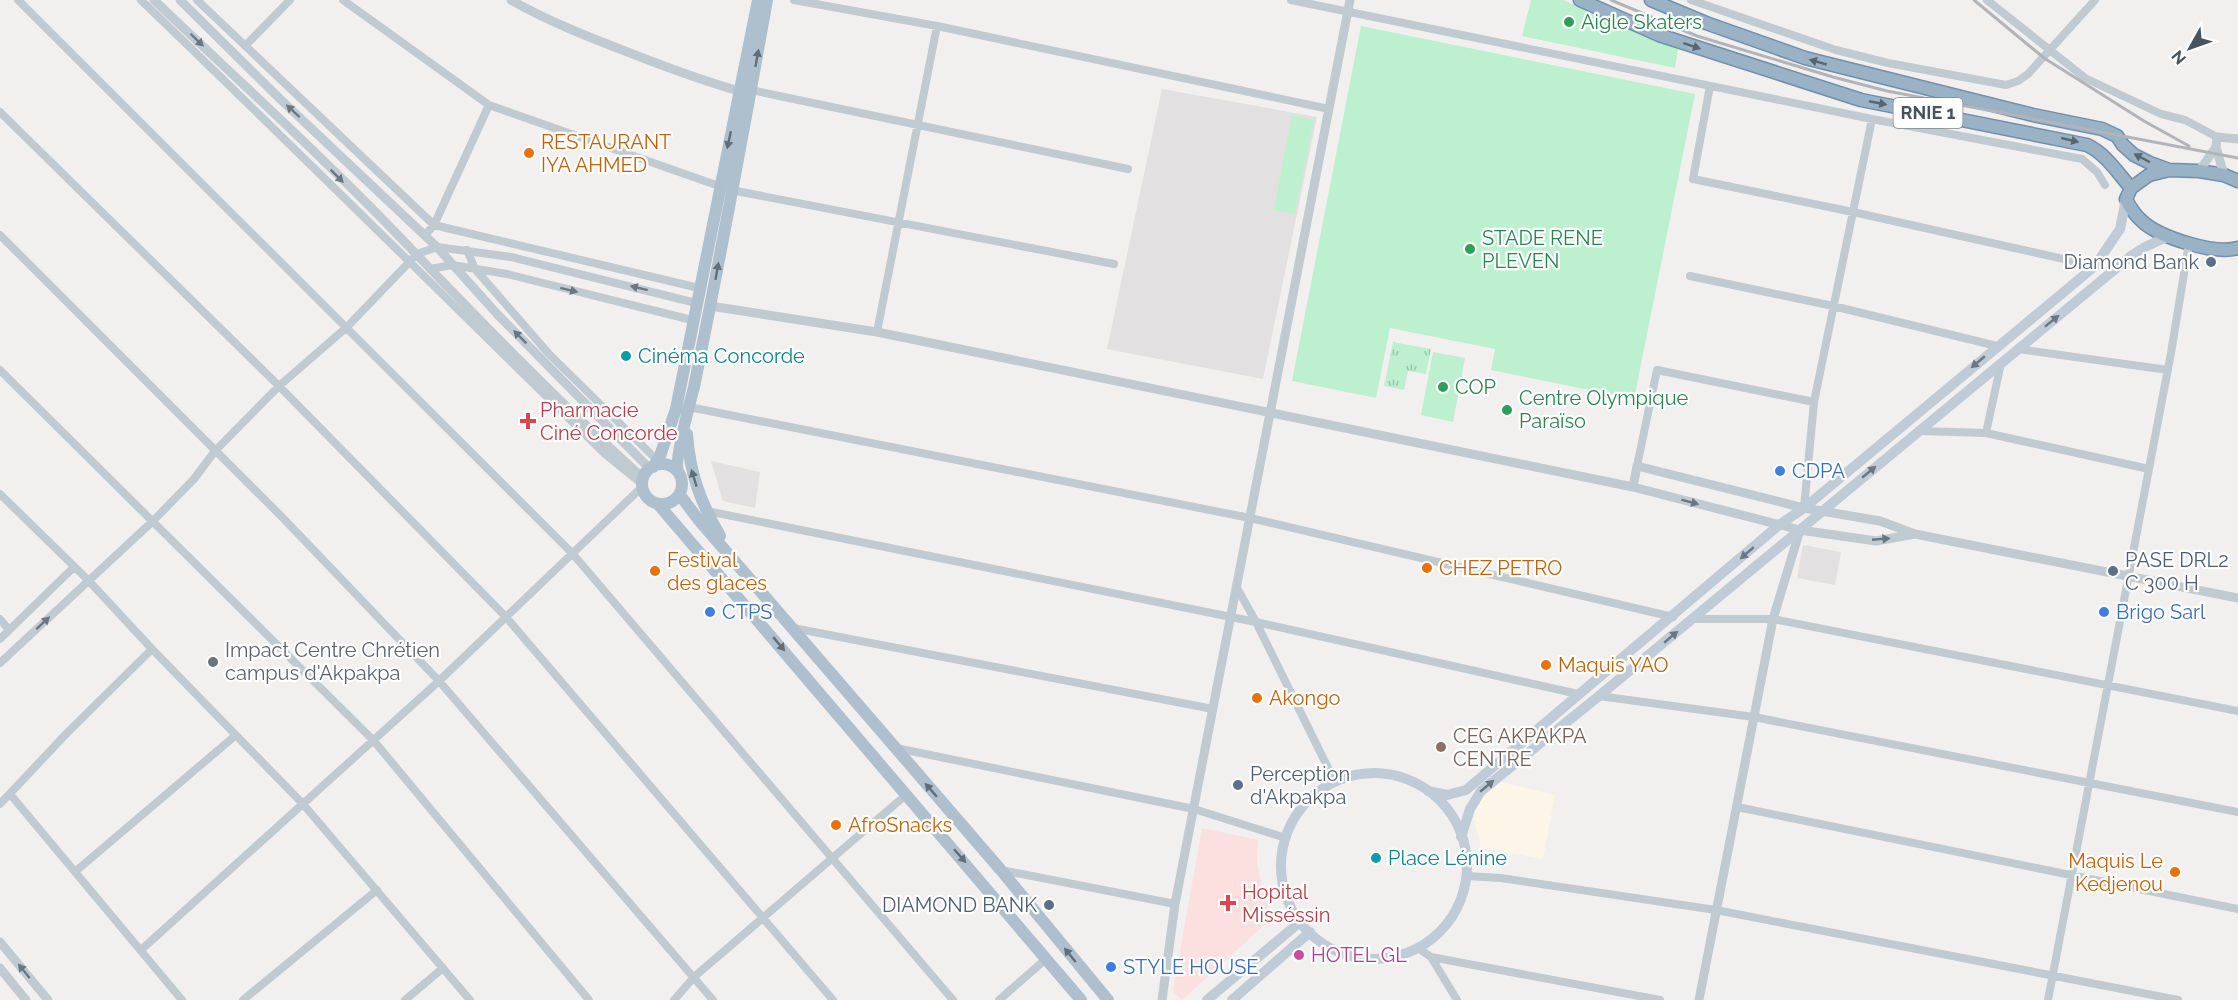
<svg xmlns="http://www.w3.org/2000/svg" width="2238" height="1000" font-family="Raleway,sans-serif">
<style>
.commercial{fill:#fcf5e8}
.education{fill:#e3e0e1}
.medical{fill:#fbe0df}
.grass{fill:url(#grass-tufts)}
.garden{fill:#bcf0ce}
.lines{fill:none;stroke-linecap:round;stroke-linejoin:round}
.trunk-casing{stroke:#718faa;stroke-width:15}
.minor{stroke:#bfcad1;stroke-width:8}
.tertiary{stroke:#bfcad1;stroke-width:9}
.secondary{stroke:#bfcbd6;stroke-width:10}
.primary{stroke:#aec0ce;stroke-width:12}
.trunk{stroke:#9ab2c6;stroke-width:12}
.rail{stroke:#b1b5b9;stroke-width:3}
.oneway{fill:#6b7780}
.oneway2{fill:#586672}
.oneway3{fill:#616e79}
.oneway4{fill:#6b7781}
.leisure-dot{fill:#2e9e5b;stroke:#fff;stroke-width:2}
.food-dot{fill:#e8710a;stroke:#fff;stroke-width:2}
.service-dot{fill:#5c6f8a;stroke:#fff;stroke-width:2}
.culture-dot{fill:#0f9aa8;stroke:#fff;stroke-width:2}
.health-dot{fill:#e0444e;stroke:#fff;stroke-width:2}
.shop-dot{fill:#3f7fe0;stroke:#fff;stroke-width:2}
.worship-dot{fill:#6b7280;stroke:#fff;stroke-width:2}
.education-dot{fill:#8d6e63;stroke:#fff;stroke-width:2}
.hotel-dot{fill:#d1479c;stroke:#fff;stroke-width:2}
.labels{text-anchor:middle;stroke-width:4.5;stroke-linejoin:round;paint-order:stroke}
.shield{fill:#fff;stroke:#7e878e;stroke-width:1.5}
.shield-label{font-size:18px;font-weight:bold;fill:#47535d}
.leisure-label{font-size:20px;fill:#27864d;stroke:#fff;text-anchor:start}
.food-label{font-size:20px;fill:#c56008;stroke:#fff;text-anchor:start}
.service-label{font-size:20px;fill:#4e5e75;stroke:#fff;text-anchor:end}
.culture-label{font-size:20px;fill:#0d838f;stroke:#fff;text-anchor:start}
.health-label{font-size:20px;fill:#be3a42;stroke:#fff;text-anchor:start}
.shop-label{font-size:20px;fill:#366cbe;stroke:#fff;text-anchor:start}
.worship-label{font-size:20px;fill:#5b616d;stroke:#fff;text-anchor:start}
.education-label{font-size:20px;fill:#785e54;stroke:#fff;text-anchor:start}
.hotel-label{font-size:20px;fill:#b23c85;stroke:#fff;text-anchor:start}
</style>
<defs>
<pattern id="grass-tufts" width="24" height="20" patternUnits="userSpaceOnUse" patternTransform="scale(1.5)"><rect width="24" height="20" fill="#bcf0ce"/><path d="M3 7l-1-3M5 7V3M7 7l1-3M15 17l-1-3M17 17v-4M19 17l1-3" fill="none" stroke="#9bc5aa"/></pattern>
</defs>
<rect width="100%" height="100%" fill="#f2efef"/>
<path class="commercial" d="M 1501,782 L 1555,795 L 1543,859 L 1481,848 L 1474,820 L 1476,808 L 1481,798 Z"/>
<path class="education" d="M 1162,89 L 1317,117 L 1263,379 L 1107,349 Z
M 711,461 L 760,472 L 755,508 L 723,501 Z
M 1803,545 L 1841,552 L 1835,585 L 1797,578 Z"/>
<path class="medical" d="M 1202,828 L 1258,840 L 1257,861 L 1262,889 L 1272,918 L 1182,1000 L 1173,991 Z"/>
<path class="grass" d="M 1393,342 L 1431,349 L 1426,374 L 1408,371 L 1404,390 L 1384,386 Z"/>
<path class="garden" d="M 1531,0 L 1563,0 L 1678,49 L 1675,68 L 1522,36 Z
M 1361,26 L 1695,94 L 1634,399 L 1491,370 L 1495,349 L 1390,328 L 1376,398 L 1292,381 Z
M 1292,115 L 1314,120 L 1295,214 L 1274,210 Z
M 1433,352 L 1465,358 L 1453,422 L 1421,415 Z"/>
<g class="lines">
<defs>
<path id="trunk" d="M 1580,0 L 1659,35 L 1861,100 L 2087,145 C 2106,154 2117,172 2131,188 L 2126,199 C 2130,208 2136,216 2143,222 C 2161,238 2216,255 2238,248
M 1651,0 L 1706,23 L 1805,58 L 2033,115 L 2102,129 L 2117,136 L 2123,145 L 2134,155 L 2150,163 L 2169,170 L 2199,171 L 2224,175 L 2238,181
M 2131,188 L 2149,175 L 2169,170"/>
</defs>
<use href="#trunk" class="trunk-casing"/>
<path class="minor" d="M 18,0 L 572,553 L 953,1000
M 141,0 C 297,150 451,303 606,455 L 642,484
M 197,0 L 434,225 L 699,288
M 343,0 L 489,105 L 719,186
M 794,0 L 937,26 L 1329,109
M 1291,0 L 1872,119 L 2082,159 L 2097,172 L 2105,185
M 1691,0 L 1836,50 L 1888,63 L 2006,85 L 2018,81 L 2028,74 L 2095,0
M 1987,0 L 2085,78 L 2161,114 L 2185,120 L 2217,137
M 245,46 L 290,0
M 1710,86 L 1693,179 L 1853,212 L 2095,266
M 751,90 L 1128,169
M 0,112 L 279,386 L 506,617 L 833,1000
M 731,190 L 1114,264
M 0,235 L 282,517 L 439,681 L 713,1000
M 425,235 L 434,225 L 489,105
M 467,250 L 475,269 L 549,354 L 658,461
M 430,269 L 452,265 L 507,274 L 692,320
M 1690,276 L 1833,306 L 1997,346
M 877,332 L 937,26
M 2018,349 L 2168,370
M 0,370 L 374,741 L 589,1000
M 689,407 L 1250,518 L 1673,617
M 1920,431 L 1986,433 L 2149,469
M 1986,433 L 2001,363
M 1637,466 L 1657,370 L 1814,402
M 0,494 L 88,580 L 152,649 L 303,804 L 470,1000
M 1804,508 L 1814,402 L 1872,119
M 707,511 L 1256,622 L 1578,694
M 1237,588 L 1256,622 L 1335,782
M 0,619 L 9,630
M 1692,619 L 1773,619 L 2238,711
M 793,628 L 1213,709
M 0,639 L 73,568
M 0,663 L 153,521 L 194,479 L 215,451 L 279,386 L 347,327 L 417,254 L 437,247 L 511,257 L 696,303
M 1599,696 L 1754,717 L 2238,812
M 896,748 L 1194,809 L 1286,838
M 10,794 L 182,1000
M 0,804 L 67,733 L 152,649
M 1737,807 L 2238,909
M 1001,870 L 1175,904
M 76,871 L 236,735
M 1466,876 L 1501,878 L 1716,910 L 2178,1000
M 1418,948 L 1431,957 L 1457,1000
M 141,950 L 439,681 L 642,487
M 1431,957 L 1660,1000
M 243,1000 L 377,890
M 405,1000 L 443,968
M 674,1000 L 694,977 L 907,794
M 999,1000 L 1047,958
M 2048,1000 L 2171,353 L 2189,243"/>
<path class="tertiary" d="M 154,0 C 242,84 333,166 416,254 C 490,331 564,407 643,478
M 180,0 L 279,98 L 437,247 L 498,315 L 650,469
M 511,0 C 548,21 586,36 625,51 C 663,66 700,80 739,91
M 2199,171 L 2216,147
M 2224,175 L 2216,147 L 2217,137 L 2238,139
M 710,306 L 877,332 L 1633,487 L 1800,530 L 1876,541 L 1915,534
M 1633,487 L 1637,466 L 1804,508 L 1880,521 L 1915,534 L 2238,598
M 0,942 L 48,1000
M 0,968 L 26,1000
M 1162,1000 L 1175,904 L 1350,0
M 1699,1000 L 1773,619 L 1800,530"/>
<path class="secondary" d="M1281 866a93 93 0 1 1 186 0a93 93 0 1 1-186 0Z
M 1428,791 L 1447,795 L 1466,790 L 1779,525 L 1804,508 L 2095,266 L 2120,229 L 2126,199
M 1461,837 L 1470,809 L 1481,791 L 1599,696 L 2131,256 L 2145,247 L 2169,236
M 1207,1000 L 1300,922
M 1232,1000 L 1310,932"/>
<path class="primary" d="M 687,434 C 690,474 700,501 720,536
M642 484a20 20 0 1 1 40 0a20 20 0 1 1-40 0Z
M 653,467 L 660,456 L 676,409 L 758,0
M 678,471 C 674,461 690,402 694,387 C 720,258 744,129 767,0
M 680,495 L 698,519 L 1000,869 L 1108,1000
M 658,504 L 1081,1000"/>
<use href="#trunk" class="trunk"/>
<path class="rail" d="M 1611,0 L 1697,36 L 1833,77 L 1887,91 L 2238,158
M 1974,0 L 2044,58 L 2144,121 L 2189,146"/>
</g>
<defs><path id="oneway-solid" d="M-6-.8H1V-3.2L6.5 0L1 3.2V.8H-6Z" transform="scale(1.5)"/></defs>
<g class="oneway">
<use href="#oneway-solid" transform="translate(197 40) rotate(44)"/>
<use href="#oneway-solid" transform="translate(293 111) rotate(-137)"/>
<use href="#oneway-solid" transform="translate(337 176) rotate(45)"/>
<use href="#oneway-solid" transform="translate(639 288) rotate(-166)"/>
<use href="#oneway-solid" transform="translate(569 290) rotate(14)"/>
<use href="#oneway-solid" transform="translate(520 337) rotate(-135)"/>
<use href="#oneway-solid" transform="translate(1690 502) rotate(15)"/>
<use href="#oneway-solid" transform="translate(1881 539) rotate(-5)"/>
<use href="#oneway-solid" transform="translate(43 623) rotate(-43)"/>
<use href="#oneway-solid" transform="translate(24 971) rotate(-129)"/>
</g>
<g class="oneway2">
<use href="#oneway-solid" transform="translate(1692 46) rotate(18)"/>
<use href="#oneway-solid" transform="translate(1818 62) rotate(-164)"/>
<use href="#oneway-solid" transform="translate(1878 103) rotate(11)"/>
<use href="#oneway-solid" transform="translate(2070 140) rotate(13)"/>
<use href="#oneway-solid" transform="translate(2142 158) rotate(-152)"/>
</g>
<g class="oneway3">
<use href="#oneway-solid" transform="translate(757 58) rotate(-80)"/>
<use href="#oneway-solid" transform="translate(729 140) rotate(102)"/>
<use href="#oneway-solid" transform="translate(717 271) rotate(-80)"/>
<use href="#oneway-solid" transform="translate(694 478) rotate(-107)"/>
<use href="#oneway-solid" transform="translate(779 644) rotate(50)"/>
<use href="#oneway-solid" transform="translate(931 790) rotate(-131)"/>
<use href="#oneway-solid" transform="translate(960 856) rotate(49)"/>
<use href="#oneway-solid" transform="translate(1070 955) rotate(-129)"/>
</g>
<g class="oneway4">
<use href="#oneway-solid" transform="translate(2052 321) rotate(-39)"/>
<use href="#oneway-solid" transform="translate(1978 362) rotate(140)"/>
<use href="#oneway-solid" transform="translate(1869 472) rotate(-40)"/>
<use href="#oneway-solid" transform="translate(1747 553) rotate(139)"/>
<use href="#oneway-solid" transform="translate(1671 637) rotate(-40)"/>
<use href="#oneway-solid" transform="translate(1487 786) rotate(-40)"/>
</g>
<g class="leisure-dot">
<circle cx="1569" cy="22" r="6"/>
<circle cx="1470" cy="249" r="6"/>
<circle cx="1443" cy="387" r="6"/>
<circle cx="1507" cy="410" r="6"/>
</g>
<g class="food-dot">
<circle cx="529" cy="153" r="6"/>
<circle cx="1427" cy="568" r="6"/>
<circle cx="655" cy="571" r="6"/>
<circle cx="1546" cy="665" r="6"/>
<circle cx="1257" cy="698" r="6"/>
<circle cx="836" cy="825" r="6"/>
<circle cx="2175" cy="872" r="6"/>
</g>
<g class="service-dot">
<circle cx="2211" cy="262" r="6"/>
<circle cx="2113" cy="571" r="6"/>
<circle cx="1238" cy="785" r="6"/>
<circle cx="1049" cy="905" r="6"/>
</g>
<g class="culture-dot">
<circle cx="626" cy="356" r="6"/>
<circle cx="1376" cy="858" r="6"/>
</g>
<g class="health-dot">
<path d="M525 412h6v6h6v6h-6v6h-6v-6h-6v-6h6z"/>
<path d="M1225 894h6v6h6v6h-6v6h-6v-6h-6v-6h6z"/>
</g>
<g class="shop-dot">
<circle cx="1780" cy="471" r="6"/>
<circle cx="710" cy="612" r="6"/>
<circle cx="2104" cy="612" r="6"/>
<circle cx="1111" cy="967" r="6"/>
</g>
<circle class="worship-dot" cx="213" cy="662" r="6"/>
<circle class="education-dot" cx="1441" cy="747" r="6"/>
<circle class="hotel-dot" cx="1299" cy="955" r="6"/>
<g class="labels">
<rect class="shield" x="1893.5" y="98" width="69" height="30" rx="4.5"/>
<g class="shield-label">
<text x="1928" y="119">RNIE 1</text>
</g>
<g class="leisure-label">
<text x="1581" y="29">Aigle Skaters</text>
<text x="1482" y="245">STADE RENE<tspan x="1482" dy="23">PLEVEN</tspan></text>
<text x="1455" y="394">COP</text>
<text x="1519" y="405">Centre Olympique<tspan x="1519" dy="23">Paraïso</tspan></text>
</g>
<g class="food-label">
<text x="541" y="149">RESTAURANT<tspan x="541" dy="23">IYA AHMED</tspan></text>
<text x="667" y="567">Festival<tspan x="667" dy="23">des glaces</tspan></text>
<text x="1439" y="575">CHEZ PETRO</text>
<text x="1558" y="672">Maquis YAO</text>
<text x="1269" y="705">Akongo</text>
<text x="848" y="832">AfroSnacks</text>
<text x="2163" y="868" text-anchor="end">Maquis Le<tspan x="2163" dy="23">Kedjenou</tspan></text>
</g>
<g class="service-label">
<text x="2199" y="269">Diamond Bank</text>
<text x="2125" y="567" text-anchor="start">PASE DRL2<tspan x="2125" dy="23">C 300 H</tspan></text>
<text x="1250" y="781" text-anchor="start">Perception<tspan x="1250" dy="23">d'Akpakpa</tspan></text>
<text x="1037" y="912">DIAMOND BANK</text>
</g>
<g class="culture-label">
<text x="638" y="363">Cinéma Concorde</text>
<text x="1388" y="865">Place Lénine</text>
</g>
<g class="health-label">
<text x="540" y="417">Pharmacie<tspan x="540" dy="23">Ciné Concorde</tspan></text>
<text x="1242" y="899">Hopital<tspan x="1242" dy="23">Misséssin</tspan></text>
</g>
<g class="shop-label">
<text x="1792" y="478">CDPA</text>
<text x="722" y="619">CTPS</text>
<text x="2116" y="619">Brigo Sarl</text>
<text x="1123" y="974">STYLE HOUSE</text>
</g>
<g class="worship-label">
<text x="225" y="657">Impact Centre Chrétien<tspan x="225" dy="23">campus d'Akpakpa</tspan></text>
</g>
<g class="education-label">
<text x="1453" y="743">CEG AKPAKPA<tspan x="1453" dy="23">CENTRE</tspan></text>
</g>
<g class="hotel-label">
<text x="1311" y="962">HOTEL GL</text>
</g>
</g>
<g transform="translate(2190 48) rotate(230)" stroke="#ffffff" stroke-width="4.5" paint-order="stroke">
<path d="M0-4.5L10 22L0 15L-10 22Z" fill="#47535d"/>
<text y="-9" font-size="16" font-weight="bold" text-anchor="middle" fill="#47535d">N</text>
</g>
</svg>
